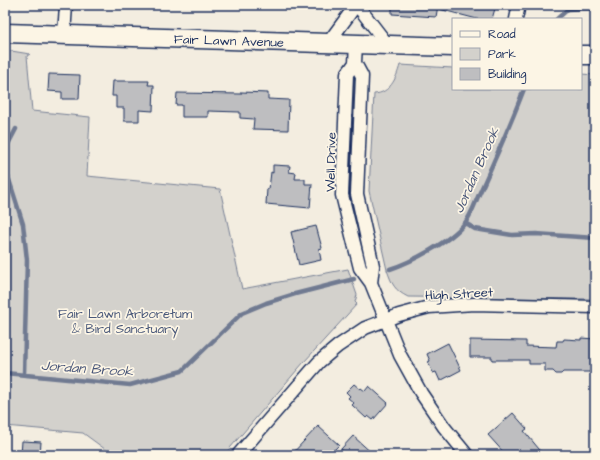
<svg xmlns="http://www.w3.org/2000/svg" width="600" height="460" font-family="'Architects Daughter',sans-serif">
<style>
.green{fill:#d3d1cc;stroke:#778095}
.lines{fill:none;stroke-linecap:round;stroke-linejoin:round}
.stream{stroke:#707a91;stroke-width:4.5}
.building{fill:#bebec0;stroke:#1b2f5e}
.minor-casing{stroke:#1b2f5e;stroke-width:15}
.secondary-casing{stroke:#1b2f5e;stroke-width:21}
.minor{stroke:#fcf5e5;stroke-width:12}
.secondary{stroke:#fcf5e5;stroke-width:18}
.labels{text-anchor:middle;stroke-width:3.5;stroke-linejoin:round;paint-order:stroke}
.street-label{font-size:13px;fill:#1b2f5e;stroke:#fcf5e5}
.park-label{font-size:13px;fill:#49587a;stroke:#fcf5e5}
.water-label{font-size:14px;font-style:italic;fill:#465478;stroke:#fcf5e5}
</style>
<rect width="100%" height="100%" fill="#f3ede0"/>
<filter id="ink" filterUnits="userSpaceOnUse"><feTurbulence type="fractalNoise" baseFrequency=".025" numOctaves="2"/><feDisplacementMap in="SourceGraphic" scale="8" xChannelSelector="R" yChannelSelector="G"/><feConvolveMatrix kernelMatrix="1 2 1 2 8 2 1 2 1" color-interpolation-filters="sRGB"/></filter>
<g filter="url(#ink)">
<path class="green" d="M 5,50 L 30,54 L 27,56 L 32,111 L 90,117 L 87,176 L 220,189 L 242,289 L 348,269 L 357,295 L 355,302 L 357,304 L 304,362 L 224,455 L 113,455 L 83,433 L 5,426 Z
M 400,65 L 453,68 L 453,89 L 581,89 L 581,74 L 595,75 L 595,299 L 408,297 C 394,290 392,284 387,270 L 369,191 L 374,94 C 390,93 396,79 400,65 Z"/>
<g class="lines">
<path class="stream" d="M 557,19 L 568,9 L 586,8 L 595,9
M 5,150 L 16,129
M 5,167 L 23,224 L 27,260 L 24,375
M 465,223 L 475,229 L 512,235 L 536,234 L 595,238
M 390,269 C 412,262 451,241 465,223 C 472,214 476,200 481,190 C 496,157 511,123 524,89
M 5,373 L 130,385 L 182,371 L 242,313 L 266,303 L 295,294 L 354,279"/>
</g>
<path class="building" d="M 392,5 L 438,5 L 436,17 L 392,14 Z
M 440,5 L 496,5 L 492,19 L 477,19 L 439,9 Z
M 49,74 L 80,75 L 79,99 L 62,99 L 62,92 L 48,91 Z
M 113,81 L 149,81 L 148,85 L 154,85 L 153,111 L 139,110 L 139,121 L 124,121 L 124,108 L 116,108 L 116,96 L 112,96 Z
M 241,92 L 268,93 L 268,99 L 289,100 L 288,130 L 253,129 L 254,119 L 240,118 L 240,112 L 208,111 L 208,117 L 182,117 L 182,105 L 176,105 L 177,93 L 241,94 Z
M 273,165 L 290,166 L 289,172 L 296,173 L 295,179 L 305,179 L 305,184 L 312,184 L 310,208 L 266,204 L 267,189 L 269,189 L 271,172 L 273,173 Z
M 316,226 L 322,248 L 319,249 L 321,260 L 299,265 L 291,232 Z
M 581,338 L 595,339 L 595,368 L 593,367 L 592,372 L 563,372 L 561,374 L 556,374 L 553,371 L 545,371 L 545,364 L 529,364 L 529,360 L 492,360 L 492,357 L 470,357 L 470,340 L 526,341 L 526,346 L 556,347 L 557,341 L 563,341 L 564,339 L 581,340 Z
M 448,343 L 461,370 L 440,381 L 436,372 L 433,373 L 428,362 L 430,361 L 427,354 Z
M 354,384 L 360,389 L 361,388 L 365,391 L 369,386 L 388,403 L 373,420 L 368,416 L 366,418 L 352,405 L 354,403 L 348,398 L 350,396 L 346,392 Z
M 513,413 L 527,429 L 524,431 L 544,455 L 506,455 L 488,435 Z
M 318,426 L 339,445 L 329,455 L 291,455 Z
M 353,436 L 374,455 L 348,455 L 341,449 Z
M 22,441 L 41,442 L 40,455 L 21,455 Z"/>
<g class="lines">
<defs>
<path id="minor" d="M 357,5 L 387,44
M 516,19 L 519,5
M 64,35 L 66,5
M 328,43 L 356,5
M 356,43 L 355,63 L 362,76 L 357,194 L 373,266 L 371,283
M 355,63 L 347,74 L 342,195 L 360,268 L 371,283 L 400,355 L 421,393 L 444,427 L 467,455
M 238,455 L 319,362 L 338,346 L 365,328 L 399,315 L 429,307 L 474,304 L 595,307"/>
<g id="secondary">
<path id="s1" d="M 5,33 L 453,47"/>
<path d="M 581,55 L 595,55"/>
</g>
</defs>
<use href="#minor" class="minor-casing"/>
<use href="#secondary" class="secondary-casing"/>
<use href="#minor" class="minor"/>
<use href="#secondary" class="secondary"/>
</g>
</g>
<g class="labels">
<g class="street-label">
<text dy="5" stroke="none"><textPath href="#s1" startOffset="224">Fair Lawn Avenue</textPath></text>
<text transform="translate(330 162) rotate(-89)" y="5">Well Drive</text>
<text transform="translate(459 293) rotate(-3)" y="5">High Street</text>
</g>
<g class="park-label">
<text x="125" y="318">Fair Lawn Arboretum<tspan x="125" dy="15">&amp; Bird Sanctuary</tspan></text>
</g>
<g class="water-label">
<text transform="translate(476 170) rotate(-66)" y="5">Jordan Brook</text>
<text transform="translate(87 368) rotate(4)" y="5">Jordan Brook</text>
</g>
</g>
<rect width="600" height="460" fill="none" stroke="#fcf5e5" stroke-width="20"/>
<rect x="10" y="10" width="580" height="440" fill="none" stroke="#1b2f5e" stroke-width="1.5" filter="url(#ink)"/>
<rect x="452" y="18" width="130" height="72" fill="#fcf5e5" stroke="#a2a6af"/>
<rect x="460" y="31" width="20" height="6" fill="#fcf5e5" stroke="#a2a6af"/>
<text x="488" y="38" font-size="12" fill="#1b2f5e">Road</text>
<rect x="460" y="48" width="20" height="12" fill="#d3d1cc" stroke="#a2a6af"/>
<text x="488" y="58" font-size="12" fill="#1b2f5e">Park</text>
<rect x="460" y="68" width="20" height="12" fill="#bebec0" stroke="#a2a6af"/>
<text x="488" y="78" font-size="12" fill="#1b2f5e">Building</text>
</svg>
